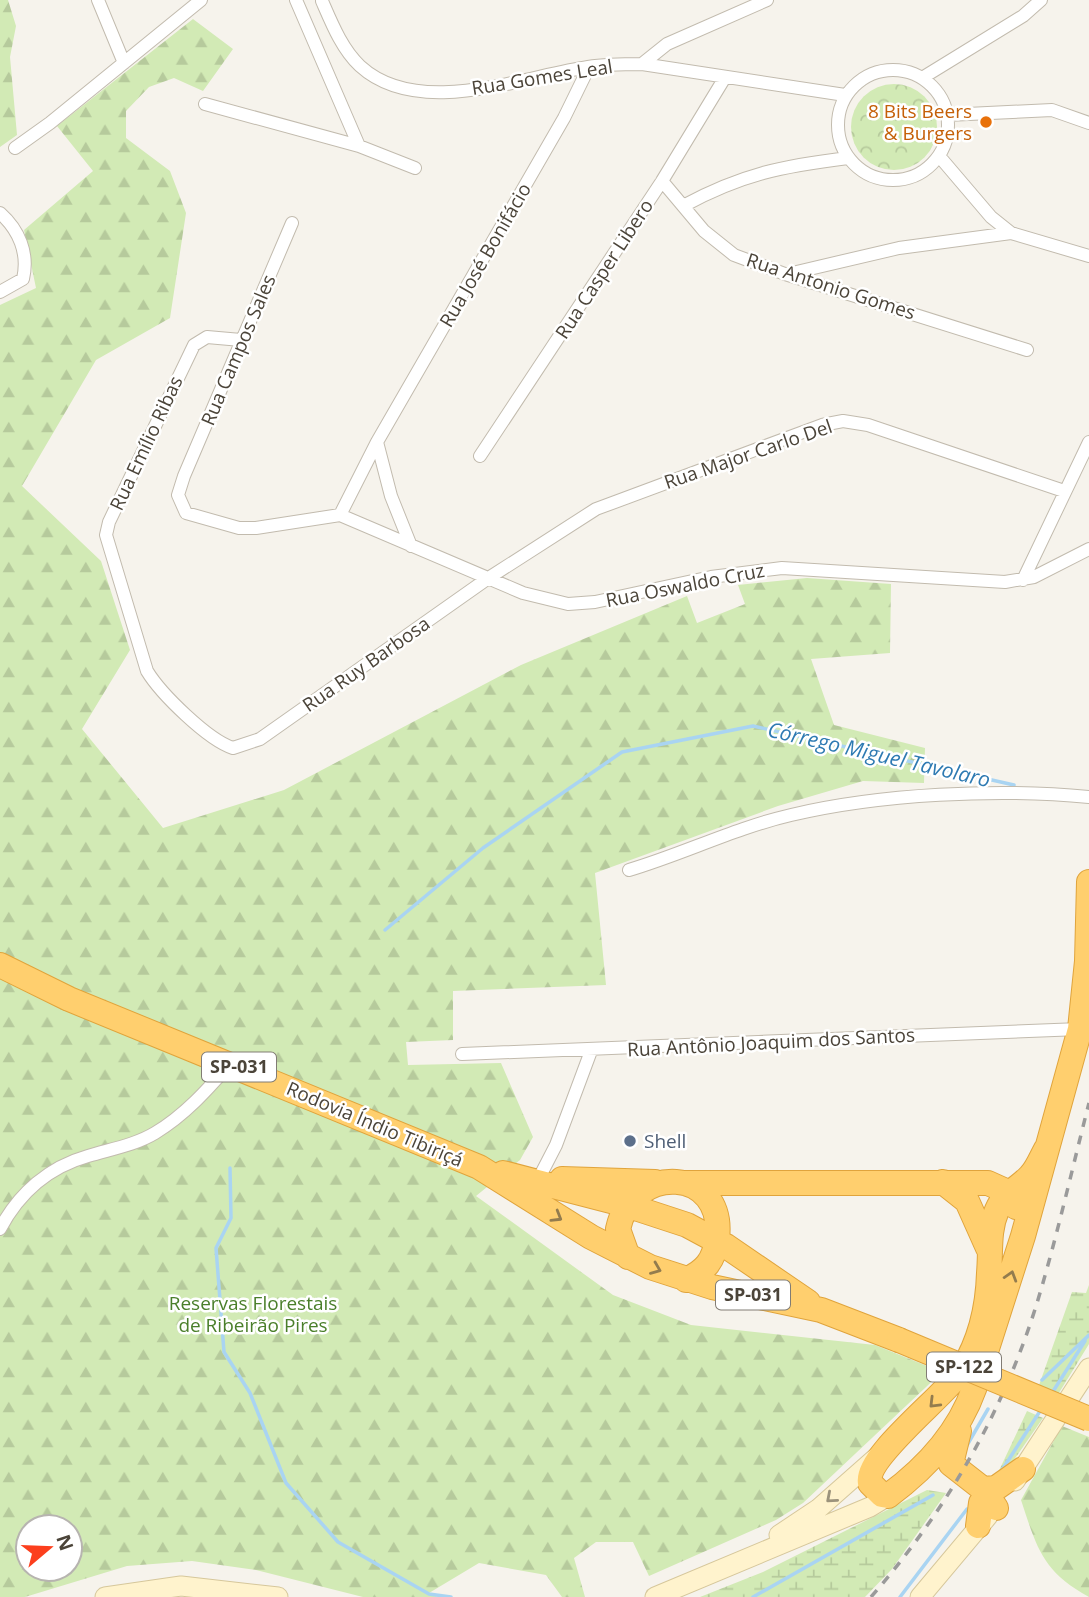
<svg xmlns="http://www.w3.org/2000/svg" width="1089" height="1597" font-family="'Open Sans',sans-serif">
<style>
.forest{fill:url(#forest-firs);fill-rule:evenodd}
.wetland{fill:url(#wetland-marsh)}
.park{fill:url(#park-crowns)}
.lines{fill:none;stroke-linecap:round;stroke-linejoin:round}
.stream{stroke:#a9d4f2;stroke-width:3.5}
.street-casing{stroke:#c2bbae;stroke-width:14}
.secondary-casing{stroke:#d6c79b;stroke-width:21}
.highway-casing{stroke:#e0a43c;stroke-width:26}
.street{stroke:#fff;stroke-width:12}
.secondary{stroke:#fff3cd;stroke-width:19}
.highway{stroke:#ffcf6e;stroke-width:24}
.rail{stroke:#9a9a9a;stroke-width:3.5;stroke-dasharray:9 9;stroke-linecap:butt}
.highway-bridge-casing{stroke:#e0a43c;stroke-width:26;stroke-linecap:butt}
.highway-bridge{stroke:#ffcf6e;stroke-width:24}
.oneway{stroke:#937c4e}
.oneway2{stroke:#9c937c}
.food-dot{fill:#e8710a;stroke:#fff;stroke-width:2.5}
.service-dot{fill:#5c6f8a;stroke:#fff;stroke-width:2.5}
.labels{text-anchor:middle;stroke-width:5;stroke-linejoin:round;paint-order:stroke}
.shield{fill:#fff;stroke:#817c74;stroke-width:2}
.shield-label{font-size:18px;font-weight:bold;fill:#4b4439}
.street-label{font-size:19px;fill:#4b4439;stroke:#fff}
.food-label{font-size:19px;fill:#c56008;stroke:#fff;text-anchor:end}
.service-label{font-size:19px;fill:#4e5e75;stroke:#fff;text-anchor:start}
.park-label{font-size:19px;fill:#4a7f2a;stroke:#fff}
.water-label{font-size:21px;font-style:italic;fill:#2e7ab2;stroke:#fff}
</style>
<defs>
<pattern id="forest-firs" width="22" height="20" patternUnits="userSpaceOnUse" patternTransform="scale(1.75)"><rect width="22" height="20" fill="#d2eab5"/><path d="M5 1l3.5 6h-7zM16 11l3.5 6h-7z" fill="#b6ca9c"/></pattern>
<pattern id="wetland-marsh" width="20" height="14" patternUnits="userSpaceOnUse" patternTransform="scale(1.75)"><rect width="20" height="14" fill="#d2eab5"/><path d="M1 5h8M5 5V1M11 12h8M15 12V8" fill="none" stroke="#b6ca9c"/></pattern>
<pattern id="park-crowns" width="20" height="18" patternUnits="userSpaceOnUse" patternTransform="scale(1.75)"><rect width="20" height="18" fill="#d2eab5"/><path d="M2 6a3 3 0 1 1 6 0M12 15a3 3 0 1 1 6 0" fill="none" stroke="#b6ca9c"/></pattern>
</defs>
<rect width="100%" height="100%" fill="#f6f3ec"/>
<path class="forest" d="M 0,0 L 8,0 L 16,26 L 10,57 L 17,135 L 0,147 Z
M 193,19 L 233,49 L 203,91 L 174,78 L 149,87 L 126,111 L 126,138 L 170,171 L 186,213 L 170,318 L 96,360 L 22,486 L 101,561 L 130,650 L 82,729 L 163,828 L 284,790 L 521,665 L 687,596 L 697,623 L 745,604 L 738,585 L 807,578 L 891,584 L 890,653 L 811,659 L 834,725 L 925,748 L 924,783 L 863,781 L 778,806 L 595,873 L 606,985 L 453,991 L 453,1040 L 406,1042 L 408,1065 L 501,1063 L 533,1137 L 520,1160 L 476,1196 L 613,1295 L 691,1325 L 875,1345 L 942,1372 L 803,1503 L 776,1520 L 649,1576 L 633,1542 L 596,1542 L 574,1558 L 585,1597 L 562,1597 L 546,1575 L 479,1563 L 429,1593 L 438,1597 L 363,1597 L 256,1570 L 192,1561 L 127,1566 L 25,1597 L 0,1597 L 0,305 L 36,288 L 24,230 L 93,171 L 57,126 ZM 28,1527 L 70,1527 L 70,1569 L 28,1569 Z
M 1062,1426 L 1089,1437 L 1089,1597 C 1042,1571 1037,1548 1021,1500 Z"/>
<path class="wetland" d="M 1089,1285 L 1089,1344 L 1057,1396 L 1038,1388 L 1072,1292 L 1086,1293 Z
M 1027,1411 L 1043,1418 L 1009,1467 L 996,1477 Z
M 927,1490 L 946,1493 L 892,1569 L 865,1597 L 700,1597 L 763,1572 Z"/>
<path class="park" d="M851 127a43 43 0 1 1 86 0a43 43 0 1 1-86 0Z"/>
<g class="lines">
<path class="stream" d="M 385,930 L 483,848 L 622,752 L 753,726 L 1014,785
M 230,1168 L 231,1218 L 216,1248 L 224,1352 L 250,1393 L 286,1483 L 338,1542 L 429,1594 L 451,1597
M 1042,1380 L 1089,1335
M 1052,1393 L 1085,1341
M 966,1447 L 988,1409
M 1002,1470 L 1042,1408
M 753,1597 L 933,1495
M 900,1597 L 967,1509"/>
<defs>
<path id="street" d="M 98,0 L 124,63
M 296,0 L 359,146
M 322,1 C 332,24 342,49 360,66 C 418,119 521,77 588,67 C 606,64 624,64 642,64 L 845,95
M 642,64 L 667,44 L 767,0
M838 125a55 55 0 1 1 110 0a55 55 0 1 1-110 0Z
M 922,78 L 1023,16 L 1041,0
M 205,104 L 359,146 L 415,168
M 947,115 L 1052,110 L 1089,123
M 15,148 L 50,123 L 201,0
M 939,156 L 991,217 L 1011,233 L 1089,256
M 662,181 L 704,231 L 734,255 L 785,274 L 1027,350
M 683,206 C 742,174 783,166 848,158
M 0,213 C 19,230 29,253 23,279 L 0,292
M 292,223 L 184,476 L 178,495 L 186,513 L 239,528 L 256,528 L 340,515 L 523,593 L 568,604 L 595,602 L 711,577 L 782,568 L 1005,582 L 1034,577 L 1089,549
M 788,274 L 899,248 L 1011,233
M 241,340 L 207,337 L 194,345 L 109,522 L 106,535 L 147,671 C 161,694 208,740 233,748 L 260,739 L 487,579 L 596,509 L 822,425 L 843,421 L 868,425 L 1064,491
M 377,442 L 391,496 L 411,546
M 480,456 L 662,181 L 724,79
M 340,515 L 377,442 L 564,118 L 589,67
M 1023,580 L 1089,442
M 629,870 C 683,854 735,828 791,815 C 879,794 999,788 1089,797
M 462,1054 L 1080,1029
M 539,1178 L 556,1145 L 591,1051
M 0,1229 C 19,1193 49,1167 88,1156 C 111,1149 135,1145 155,1133 C 185,1115 207,1090 230,1064"/>
<path id="secondary" d="M 1015,1481 L 1089,1368
M 779,1535 L 818,1509 L 878,1456
M 105,1597 L 181,1586 L 278,1597
M 655,1597 L 870,1507 L 888,1496
M 920,1597 L 988,1516"/>
<path id="highway" d="M 0,965 L 69,999 L 479,1167 L 591,1237 L 650,1267 L 712,1287 L 821,1310 L 899,1340
M 1046,1149 C 1041,1158 1037,1169 1030,1176 C 1018,1189 1004,1193 997,1210 C 988,1231 991,1251 989,1273 C 988,1306 980,1341 962,1370 C 945,1396 864,1457 870,1483 L 882,1495 L 888,1496 C 926,1468 958,1434 974,1389 L 1023,1236 L 1080,1029 L 1087,961 L 1089,882
M 503,1173 L 626,1205 L 687,1225 L 726,1246 L 808,1302
M 562,1179 L 655,1182
M 943,1182 L 967,1201 L 988,1248
M 684,1183 L 988,1183 L 1008,1192 L 1016,1207
M 628,1257 L 618,1229 C 632,1163 726,1166 717,1239 C 714,1261 705,1271 686,1280
M 959,1431 L 951,1464 L 983,1489 L 996,1508
M 983,1489 L 996,1488 L 1023,1469
M 978,1526 L 981,1503"/>
</defs>
<use href="#street" class="street-casing"/>
<use href="#secondary" class="secondary-casing"/>
<use href="#highway" class="highway-casing"/>
<use href="#street" class="street"/>
<use href="#secondary" class="secondary"/>
<use href="#highway" class="highway"/>
<path class="rail" d="M 871,1597 C 946,1511 1003,1413 1037,1303 C 1057,1237 1072,1169 1089,1103"/>
<defs>
<path id="highway-bridge" d="M 899,1340 L 1089,1419"/>
</defs>
<use href="#highway-bridge" class="highway-bridge-casing"/>
<use href="#highway-bridge" class="highway-bridge"/>
</g>
<defs><path id="oneway-chevron" d="M-2-3.5L2.5 0L-2 3.5" fill="none" stroke-width="1.6" stroke-linecap="round" stroke-linejoin="round" transform="scale(1.75)"/></defs>
<g class="oneway">
<use href="#oneway-chevron" transform="translate(557 1217) rotate(31)"/>
<use href="#oneway-chevron" transform="translate(656 1269) rotate(22)"/>
<use href="#oneway-chevron" transform="translate(1011 1276) rotate(-73)"/>
<use href="#oneway-chevron" transform="translate(934 1403) rotate(135)"/>
</g>
<use class="oneway2" href="#oneway-chevron" transform="translate(831 1498) rotate(139)"/>
<circle class="food-dot" cx="986" cy="122" r="7"/>
<circle class="service-dot" cx="630" cy="1141" r="7"/>
<g class="labels">
<g class="shield">
<rect x="202" y="1052.5" width="74" height="29" rx="5"/>
<rect x="716" y="1280.5" width="74" height="29" rx="5"/>
<rect x="927" y="1352.5" width="74" height="29" rx="5"/>
</g>
<g class="shield-label">
<text x="239" y="1073">SP-031</text>
<text x="753" y="1301">SP-031</text>
<text x="964" y="1373">SP-122</text>
</g>
<g class="street-label">
<text transform="translate(542 77) rotate(-9)" y="7">Rua Gomes Leal</text>
<text transform="translate(485 255) rotate(-60)" y="7">Rua José Bonifácio</text>
<text transform="translate(604 269) rotate(-57)" y="7">Rua Casper Libero</text>
<text transform="translate(831 286) rotate(18)" y="7">Rua Antonio Gomes</text>
<text transform="translate(238 350) rotate(-67)" y="7">Rua Campos Sales</text>
<text transform="translate(146 443) rotate(-65)" y="7">Rua Emílio Ribas</text>
<text transform="translate(748 454) rotate(-19)" y="7">Rua Major Carlo Del</text>
<text transform="translate(685 585) rotate(-11)" y="7">Rua Oswaldo Cruz</text>
<text transform="translate(366 664) rotate(-35)" y="7">Rua Ruy Barbosa</text>
<text transform="translate(771 1042) rotate(-3)" y="7">Rua Antônio Joaquim dos Santos</text>
<text transform="translate(375 1124) rotate(23)" y="7">Rodovia Índio Tibiriçá</text>
</g>
<g class="food-label">
<text x="972" y="118">8 Bits Beers<tspan x="972" dy="22">&amp; Burgers</tspan></text>
</g>
<g class="service-label">
<text x="644" y="1148">Shell</text>
</g>
<g class="park-label">
<text x="253" y="1310">Reservas Florestais<tspan x="253" dy="22">de Ribeirão Pires</tspan></text>
</g>
<g class="water-label">
<text transform="translate(879 755) rotate(13)" y="7">Córrego Miguel Tavolaro</text>
</g>
</g>
<g transform="translate(49 1548) rotate(71)"><circle r="33" fill="#ffffff" stroke="#b7b4b0" stroke-width="2"/>
<path d="M0-5L12 26L0 18L-12 26Z" fill="#fc3f1d"/>
<text y="-10" font-size="19" font-weight="bold" text-anchor="middle" fill="#4b4439">N</text>
</g>
</svg>
